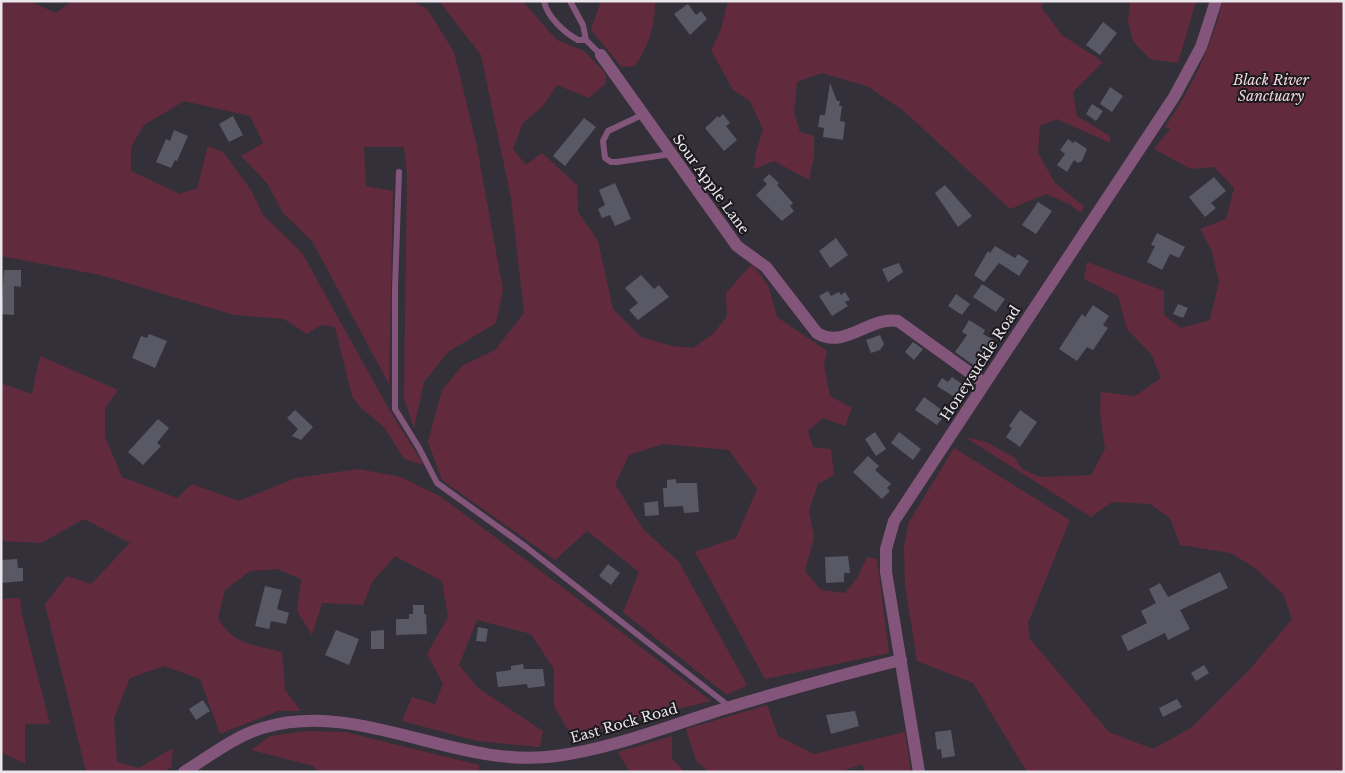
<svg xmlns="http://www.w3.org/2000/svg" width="1345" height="773" font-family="'Libre Baskerville',serif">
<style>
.green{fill:#622b3d}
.building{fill:#585964}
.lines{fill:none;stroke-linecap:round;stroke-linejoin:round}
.service{stroke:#83557a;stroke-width:6}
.minor{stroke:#83557a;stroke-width:12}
.tertiary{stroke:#83557a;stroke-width:12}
.labels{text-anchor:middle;stroke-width:4;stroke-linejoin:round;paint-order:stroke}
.park-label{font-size:14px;font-style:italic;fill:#f0d6dc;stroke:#1b191d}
.street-label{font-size:14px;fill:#e9e6ec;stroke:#1b191d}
</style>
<rect width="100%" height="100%" fill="#343039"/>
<path class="green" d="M 1,1 L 29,1 L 56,13 L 72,1 L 412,1 L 427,9 L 454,52 L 476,142 L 503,290 L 496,323 L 448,352 L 424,382 L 414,428 L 404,398 L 407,174 L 404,147 L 364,147 L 366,186 L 393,191 L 389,384 L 312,241 L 283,213 L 267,183 L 241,156 L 263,143 L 250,116 L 184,101 L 144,125 L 131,147 L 131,171 L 180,194 L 197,188 L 208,146 L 223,152 L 251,190 L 263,215 L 302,253 L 390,411 L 424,465 L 404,459 L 384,427 L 361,408 L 352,396 L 335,327 L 321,325 L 307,334 L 284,319 L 234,315 L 100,275 L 1,256 Z
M 439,1 L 522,1 L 557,40 L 584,51 L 606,74 L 606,83 L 589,98 L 557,85 L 542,107 L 523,123 L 513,149 L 526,165 L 542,153 L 577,185 L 578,212 L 598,241 L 613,309 L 641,337 L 672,346 L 693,348 L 714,333 L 727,316 L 726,293 L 752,264 L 768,285 L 777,317 L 827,351 L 824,365 L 830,396 L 852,408 L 845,426 L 823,418 L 808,431 L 813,447 L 831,449 L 834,475 L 818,484 L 809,510 L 814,537 L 805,571 L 821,590 L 845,593 L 857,578 L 867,557 L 877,559 L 889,653 L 765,679 L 695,552 L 736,538 L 757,489 L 729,450 L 663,444 L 629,455 L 615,484 L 643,529 L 679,562 L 747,685 L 727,695 L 623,612 L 639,572 L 587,531 L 555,560 L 442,480 L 428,442 L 442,390 L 462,366 L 495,350 L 524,313 L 511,198 L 481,55 Z
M 601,1 L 655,1 C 655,26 649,45 635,66 L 622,67 L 591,30 Z
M 728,1 L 1044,1 L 1041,7 L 1062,35 L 1103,62 L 1073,92 L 1077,116 L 1110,136 L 1110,143 L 1057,119 L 1040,126 L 1038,153 L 1055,183 L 1084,206 L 1081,213 L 1069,204 L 1046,194 L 1010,209 L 905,112 L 869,87 L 822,73 L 797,82 L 794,112 L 800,132 L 814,136 L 814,156 L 809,180 L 774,161 L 754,169 L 756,152 L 763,129 L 750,101 L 733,90 L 711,50 L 720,32 Z
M 1130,1 L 1196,1 L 1178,63 L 1150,59 L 1133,41 L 1128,22 Z
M 1223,1 L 1344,1 L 1344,772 L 1027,772 L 973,683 L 917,661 L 905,585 L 904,546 L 909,522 L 954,448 L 1070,520 L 1028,623 L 1030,639 L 1109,732 L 1153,749 L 1191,728 L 1250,669 L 1292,619 L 1283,594 L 1255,568 L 1231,553 L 1180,545 L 1170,518 L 1150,504 L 1112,502 L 1091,517 L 965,437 L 986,442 L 1015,458 L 1022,469 L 1040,477 L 1091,475 L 1105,449 L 1100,412 L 1101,392 L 1135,396 L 1161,378 L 1151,354 L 1127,329 L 1118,296 L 1084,279 L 1087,262 L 1164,291 L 1164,315 L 1181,328 L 1210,320 L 1219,281 L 1211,249 L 1200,229 L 1226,219 L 1234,188 L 1214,167 L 1191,169 L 1154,149 L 1170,129 L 1165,127 C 1192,88 1211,48 1223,1 Z
M 40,356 L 118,390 L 105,408 L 105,437 L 122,477 L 177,498 L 192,484 L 239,501 L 296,478 L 358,469 L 401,477 L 441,497 L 574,596 L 711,701 L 618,723 L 573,739 L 554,706 L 554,669 L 531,634 L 477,620 L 459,665 L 478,688 L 543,731 L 540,747 L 477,741 L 402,721 L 412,697 L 435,704 L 443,684 L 427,654 L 448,617 L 442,581 L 395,556 L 372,582 L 363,605 L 322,603 L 312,635 L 297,611 L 301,579 L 277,569 L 250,571 L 225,590 L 218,618 C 233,645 255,645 282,652 L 285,690 L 301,711 L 278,711 L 220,734 L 200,679 L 164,666 L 130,678 L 114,718 L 117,762 L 139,768 L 173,748 L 171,767 L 163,772 L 86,772 L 45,604 L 67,576 L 91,584 L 130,543 L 84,519 L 41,543 L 1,541 L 1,383 L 32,394 Z
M 20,598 L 22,615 L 50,724 L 25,724 L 25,764 L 1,752 L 1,599 Z
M 767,705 L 778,736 L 814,754 L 905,732 L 911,772 L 865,772 L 862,764 L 840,772 L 709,772 L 696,761 L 686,729 Z
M 308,731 L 345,732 L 479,765 L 479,772 L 319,772 L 313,766 L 251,750 L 270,736 Z
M 672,736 L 672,759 L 685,772 L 630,772 L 618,752 Z"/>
<path class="building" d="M 688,4 L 696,15 L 701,11 L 707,19 L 690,35 L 674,14 Z
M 1103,22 L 1117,33 L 1100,55 L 1086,45 Z
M 830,83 L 837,101 L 840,101 L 839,106 L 842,106 L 840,121 L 845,122 L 843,140 L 823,137 L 824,128 L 818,127 L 820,115 L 825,115 Z
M 1110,87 L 1123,96 L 1112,112 L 1100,104 Z
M 1092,104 L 1103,111 L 1096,121 L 1086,114 Z
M 723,114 L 730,123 L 726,126 L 737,140 L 724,151 L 705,128 L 718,116 L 719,118 Z
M 233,116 L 243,135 L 229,142 L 219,124 Z
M 584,118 L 596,127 L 565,166 L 553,156 Z
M 174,130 L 188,136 L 177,161 L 175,160 L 171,168 L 156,162 L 166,139 L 170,141 Z
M 1068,139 L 1073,143 L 1075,141 L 1087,149 L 1082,161 L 1078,163 L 1074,160 L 1067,172 L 1057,165 L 1065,154 L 1060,150 Z
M 769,174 L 779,183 L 777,185 L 793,203 L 790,206 L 794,211 L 782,221 L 756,195 L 767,184 L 763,180 Z
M 1214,177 L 1226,191 L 1211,203 L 1216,208 L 1205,217 L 1189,197 Z
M 615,183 L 631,219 L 615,226 L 610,215 L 602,218 L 598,209 L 605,205 L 599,190 Z
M 945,185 L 972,216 L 958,227 L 935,193 Z
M 1038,202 L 1052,211 L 1036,234 L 1022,225 Z
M 1157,233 L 1185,247 L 1179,258 L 1170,254 L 1162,270 L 1147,262 L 1155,246 L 1151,245 Z
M 836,238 L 848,255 L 830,268 L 819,251 Z
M 995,246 L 1015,258 L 1018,254 L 1029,261 L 1019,276 L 999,263 L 984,282 L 974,275 L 988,251 L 990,253 Z
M 899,263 L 903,272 L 888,282 L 882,269 Z
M 4,270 L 21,270 L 21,287 L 14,286 L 14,315 L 1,314 Z
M 641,275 L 654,289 L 659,285 L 669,297 L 638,320 L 629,310 L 638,303 L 625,288 Z
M 982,284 L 1005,299 L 996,312 L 973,297 Z
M 828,291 L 831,296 L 839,292 L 841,295 L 845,292 L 850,300 L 845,302 L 848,306 L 832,316 L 819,296 Z
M 956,294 L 970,304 L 962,315 L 948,306 Z
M 1178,304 L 1188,308 L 1183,318 L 1173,314 Z
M 1093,305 L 1109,316 L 1103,325 L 1108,328 L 1093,350 L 1087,347 L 1077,361 L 1059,349 L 1082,314 L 1085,317 Z
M 969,320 L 985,330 L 983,334 L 994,340 L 976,367 L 955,352 L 967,335 L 962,332 Z
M 149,334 L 167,341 L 155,368 L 132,358 L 141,336 L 147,338 Z
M 880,335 L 884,344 L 880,350 L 871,353 L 866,340 Z
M 913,342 L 923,349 L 914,360 L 905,352 Z
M 952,377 L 962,384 L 964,387 L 956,398 L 937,386 L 942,378 L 948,382 Z
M 924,397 L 946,413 L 937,425 L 915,410 Z
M 295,410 L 313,427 L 301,440 L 292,436 L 298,429 L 287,418 Z
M 1020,410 L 1037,422 L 1020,447 L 1006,437 L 1012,428 L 1009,426 Z
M 158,419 L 169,428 L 157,443 L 161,446 L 143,465 L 128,452 Z
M 875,432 L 886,449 L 876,456 L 865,439 Z
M 899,432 L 921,449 L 913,460 L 891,443 Z
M 868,456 L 879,466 L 875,470 L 891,484 L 887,488 L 890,491 L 882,499 L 853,472 Z
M 676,479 L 676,483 L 697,483 L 699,512 L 684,513 L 683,506 L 664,507 L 663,488 L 667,488 L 667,480 Z
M 658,501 L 659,515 L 645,516 L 644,503 Z
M 848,556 L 850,573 L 844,573 L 844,582 L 826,583 L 825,557 Z
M 17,559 L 18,568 L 23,568 L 23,581 L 2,583 L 1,560 Z
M 608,564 L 620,573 L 611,585 L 599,576 Z
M 1220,572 L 1228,588 L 1180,610 L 1190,629 L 1168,640 L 1165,633 L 1128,651 L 1121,636 L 1147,623 L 1141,611 L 1156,603 L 1149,589 L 1160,583 L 1168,597 Z
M 265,586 L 282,590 L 277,609 L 289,613 L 286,624 L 271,621 L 269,629 L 255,626 Z
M 413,605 L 424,605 L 424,614 L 426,614 L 427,634 L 396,635 L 396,619 L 409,619 L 409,614 L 413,614 Z
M 478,627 L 488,629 L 486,642 L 476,641 Z
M 336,630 L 359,639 L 349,665 L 325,655 Z
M 384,630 L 384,649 L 371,649 L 371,631 Z
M 523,664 L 524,669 L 543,669 L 545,686 L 528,688 L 527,684 L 498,687 L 496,672 L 511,670 L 511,666 Z
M 1204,665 L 1209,673 L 1196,681 L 1191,673 Z
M 1177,699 L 1182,707 L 1163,717 L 1159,708 Z
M 203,700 L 210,711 L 196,720 L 189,709 Z
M 855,711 L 859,726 L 831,734 L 826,715 Z
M 951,730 L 955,756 L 942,758 L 941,749 L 937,750 L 935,732 Z"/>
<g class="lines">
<path class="service" d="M 544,1 C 547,17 565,33 578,40 L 586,40
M 570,1 L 583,25 L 586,40 L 601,55
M 644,114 L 608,131 L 603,141 L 605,158 L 611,162 L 617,162 L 671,154
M 399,172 L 395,288 L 395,409 L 419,448 L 437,483 L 526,547 L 730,707"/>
<path class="minor" d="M 601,55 L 737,246 L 766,267 L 817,333 C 845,350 869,316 898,321 L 984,383"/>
<path class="tertiary" d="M 184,772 C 210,756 236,735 266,727 C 361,700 458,770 556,756 C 616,748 673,724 730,707 C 787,690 844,674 901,660
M 919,772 L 886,572 L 886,549 L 894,521 L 1174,97 L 1201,47 L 1216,1"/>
</g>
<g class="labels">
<g class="park-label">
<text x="1271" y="85">Black River<tspan x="1271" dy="16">Sanctuary</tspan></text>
</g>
<g class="street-label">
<text transform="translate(711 184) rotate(54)" y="5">Sour Apple Lane</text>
<text transform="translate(980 363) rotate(-57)" y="5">Honeysuckle Road</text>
<text transform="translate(624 723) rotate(-16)" y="5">East Rock Road</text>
</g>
</g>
<rect width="1345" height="773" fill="none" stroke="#e9e6ec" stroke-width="5"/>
</svg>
